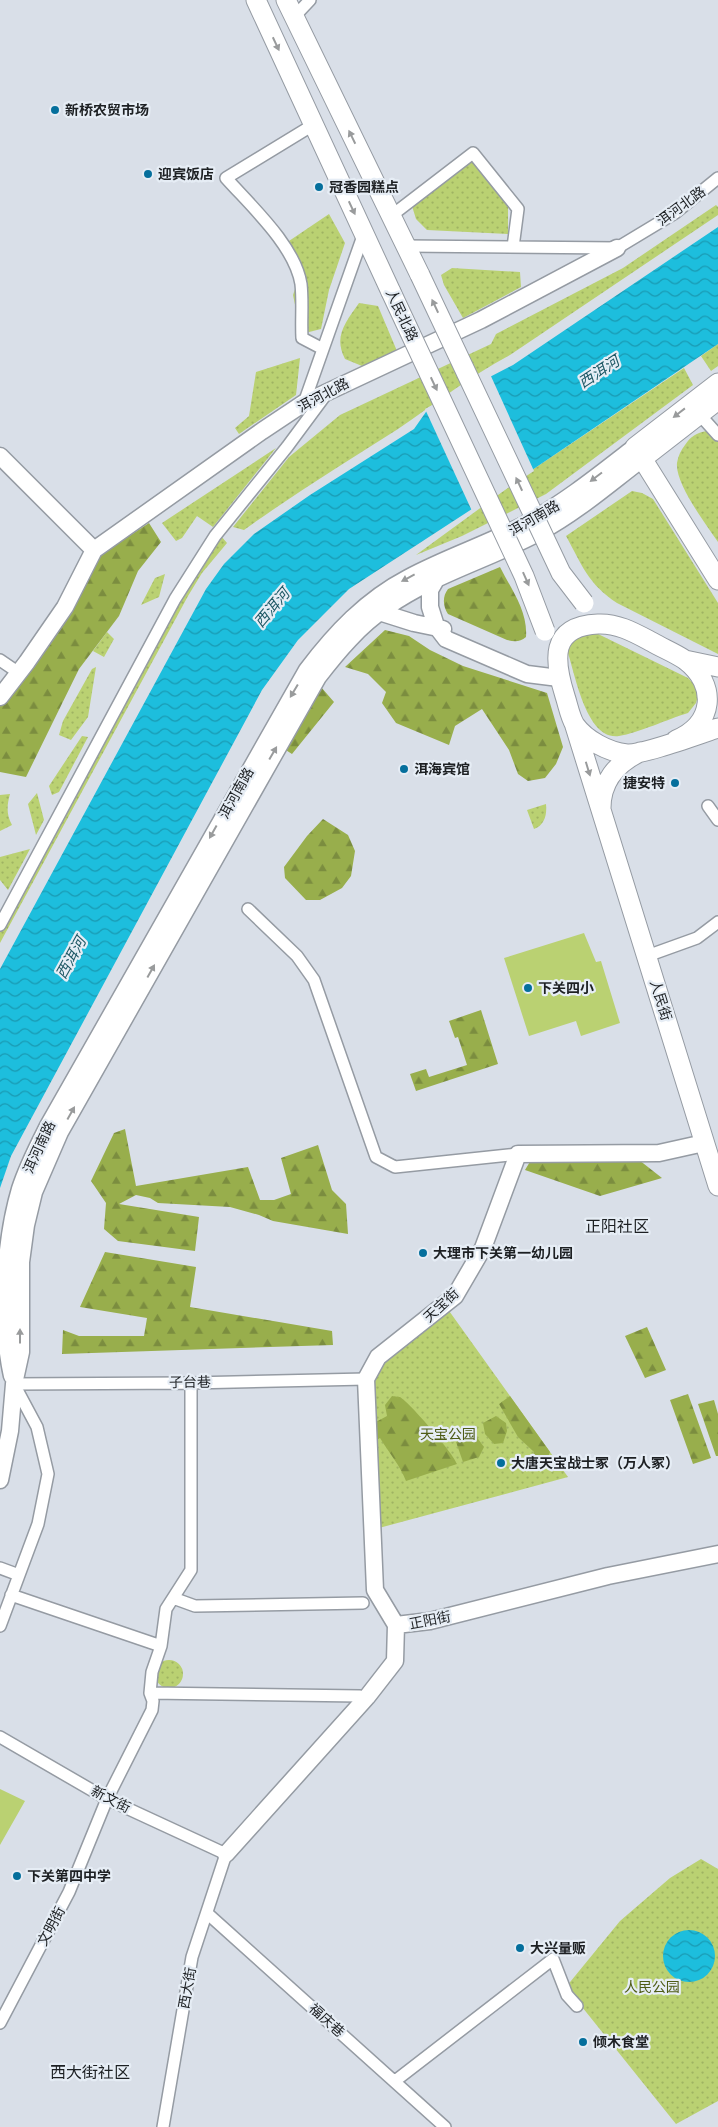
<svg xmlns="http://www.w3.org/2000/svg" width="718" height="2127" font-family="'Asap Condensed','Noto Sans SC',sans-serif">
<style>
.grass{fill:url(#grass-dots)}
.forest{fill:url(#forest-firs)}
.pitch{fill:#bad172}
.water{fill:url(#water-waves)}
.pier{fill:#d9dfe8}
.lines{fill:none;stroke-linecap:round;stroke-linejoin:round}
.street-casing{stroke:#959ba3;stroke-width:14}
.secondary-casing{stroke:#959ba3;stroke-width:19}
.primary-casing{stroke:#959ba3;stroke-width:21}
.street{stroke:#fff;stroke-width:11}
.secondary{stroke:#fff;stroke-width:16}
.primary{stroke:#fff;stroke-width:19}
.primary-bridge-casing{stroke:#959ba3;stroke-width:21;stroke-linecap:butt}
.primary-bridge{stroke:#fff;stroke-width:19}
.oneway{fill:#999b9c}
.poi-dot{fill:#056f9c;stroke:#e6edf5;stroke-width:2}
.labels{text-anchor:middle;stroke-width:4.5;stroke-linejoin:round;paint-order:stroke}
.poi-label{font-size:14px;font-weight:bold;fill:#1d2023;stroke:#e6edf5;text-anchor:start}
.street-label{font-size:14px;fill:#1d2023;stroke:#e6edf5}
.park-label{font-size:14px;fill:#4e5c16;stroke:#e6edf5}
.water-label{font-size:15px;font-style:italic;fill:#1d5764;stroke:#e6edf5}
.quarter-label{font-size:16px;fill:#1d2023;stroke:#e6edf5}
</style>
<defs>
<pattern id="grass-dots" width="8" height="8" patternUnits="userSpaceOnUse" patternTransform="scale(1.25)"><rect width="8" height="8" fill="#bad172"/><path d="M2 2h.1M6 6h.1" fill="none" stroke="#9fb362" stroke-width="1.8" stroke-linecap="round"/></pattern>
<pattern id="forest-firs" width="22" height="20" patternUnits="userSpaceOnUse" patternTransform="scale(1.25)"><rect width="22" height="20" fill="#98ae4c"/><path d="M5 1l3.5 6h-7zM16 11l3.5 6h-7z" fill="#7b8d3f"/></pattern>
<pattern id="water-waves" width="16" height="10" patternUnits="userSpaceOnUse" patternTransform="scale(1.25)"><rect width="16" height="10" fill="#1dbedd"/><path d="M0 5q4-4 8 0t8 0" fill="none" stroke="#199ab3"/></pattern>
</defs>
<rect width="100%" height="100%" fill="#d9dfe8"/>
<path class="grass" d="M 472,157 L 508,200 L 508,234 L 427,230 L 416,219 L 412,206 Z
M 716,205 L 718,207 L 718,215 L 510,355 C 470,376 435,404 398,429 C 346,462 294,494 244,530 L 233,527 L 289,457 L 340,415 L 491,344 L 496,334 L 623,268 Z
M 329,214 L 345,243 L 329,290 L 321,329 L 309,332 L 300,329 L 293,295 L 301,272 L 289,241 Z
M 452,268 L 520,272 L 521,287 L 463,318 L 444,285 L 441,275 Z
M 359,303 L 378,306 L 397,351 L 362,366 L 345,359 C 333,336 346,322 359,303 Z
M 718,344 L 718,366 L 711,371 L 701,356 Z
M 300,358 L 296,395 L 239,434 L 235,428 L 249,416 L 256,372 Z
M 684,368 L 693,385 L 546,494 L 462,536 L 416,555 L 535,468 Z
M 707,431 L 718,438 L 718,542 C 706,524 675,484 677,463 C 678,456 681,450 685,445 C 691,436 696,433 707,431 Z
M 276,448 L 213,527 L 197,516 L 182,538 L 176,541 L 162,523 Z
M 632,491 L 642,493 L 653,499 L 718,603 L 718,654 L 617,603 C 588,584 582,565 566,536 Z
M 221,536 L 227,543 L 202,573 L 188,596 L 0,943 L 0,930 L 193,577 Z
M 165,574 L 159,597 L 141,605 L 155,578 Z
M 107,632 L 114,639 L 104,657 L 93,651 Z
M 596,633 L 688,678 L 694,684 L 698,696 L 696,703 L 688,713 C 668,719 638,733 619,736 C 586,741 575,673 567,650 C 574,637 582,635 596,633 Z
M 96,667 L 88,717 L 71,740 L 59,735 L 63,721 L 92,669 Z
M 82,736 L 88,737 L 59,792 L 52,795 L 49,786 Z
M 37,793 L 44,820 L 36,835 L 28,804 Z
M 10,794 C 7,805 6,814 12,825 L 0,831 L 0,795 Z
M 546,804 C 547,814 545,825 534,829 L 527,810 Z
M 30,849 L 8,890 L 0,880 L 0,857 Z
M 447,1308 L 568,1477 L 379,1528 L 371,1380 L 382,1359 Z
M155 1674a14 14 0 1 1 28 0a14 14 0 1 1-28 0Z
M 701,1859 L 718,1869 L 718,2101 L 676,2124 L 566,1987 L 620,1921 L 670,1878 Z"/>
<path class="forest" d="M 149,523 L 161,542 L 138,571 L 119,616 L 79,669 L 26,777 L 0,772 L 0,705 L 100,555 Z
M 500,567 C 511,589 528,611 526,637 C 520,642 515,642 507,640 L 448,614 C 443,606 442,597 448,589 Z
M 385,630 L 409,636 L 430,650 L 463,666 L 547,693 L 563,747 L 556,764 L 545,778 L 528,781 L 518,774 L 509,750 L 482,709 L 455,726 L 449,745 L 396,723 L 382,703 L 386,692 L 368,674 L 345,667 Z
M 321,687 L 334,702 L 292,754 L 281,747 Z
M 323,819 L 348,835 L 355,851 L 351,876 L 342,888 L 320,900 L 306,900 L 285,878 L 284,867 L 307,836 Z
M 481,1010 L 498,1064 L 416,1091 L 410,1074 L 426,1069 L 429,1077 L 467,1065 L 458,1037 L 455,1038 L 449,1021 Z
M 125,1129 L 136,1186 L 248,1167 L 260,1200 L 274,1200 L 291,1194 L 281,1158 L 318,1145 L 332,1190 L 346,1204 L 348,1234 L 273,1221 L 259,1215 L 230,1207 L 158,1203 L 150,1198 L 136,1195 L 119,1204 L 199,1217 L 195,1251 L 118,1241 L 104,1229 L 106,1203 L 91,1181 L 114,1133 Z
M 531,1160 L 639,1160 L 662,1178 L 600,1196 L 525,1170 Z
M 105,1252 L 196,1267 L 190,1307 L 332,1331 L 333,1345 L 62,1354 L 63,1330 L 79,1336 L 144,1336 L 147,1318 L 80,1307 Z
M 647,1327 L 666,1370 L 645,1378 L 625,1336 Z
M 688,1394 L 711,1458 L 693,1464 L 670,1400 Z
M 392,1396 C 392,1396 399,1397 400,1397 C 410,1403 454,1454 457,1464 L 406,1481 C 400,1465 389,1453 380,1438 L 375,1441 L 374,1423 L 387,1416 L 385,1405 Z
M 510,1396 L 550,1452 L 545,1464 L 533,1467 L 530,1462 L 534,1452 L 518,1437 L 499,1404 Z
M 714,1400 L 718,1414 L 718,1456 L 716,1456 L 698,1404 Z
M 496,1416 L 506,1423 L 507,1431 L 503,1443 L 494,1444 L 485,1434 L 483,1423 Z
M 473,1432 L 484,1447 L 479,1457 L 463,1462 L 456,1442 Z"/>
<path class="pitch" d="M 584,933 L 596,962 L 601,961 L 620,1023 L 581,1036 L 576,1021 L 529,1036 L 504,958 Z
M 0,1789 L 25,1801 L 0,1845 Z"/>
<path class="water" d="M 718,227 L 718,344 L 535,468 L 349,589 L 298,640 L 262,690 L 11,1156 L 0,1188 L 0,969 L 206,589 L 224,564 L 254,534 L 310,495 L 414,429 L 428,409 L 513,365 Z
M663 1956a26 26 0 1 1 52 0a26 26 0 1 1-52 0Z"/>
<path class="pier" d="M 490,374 L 534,471 L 472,511 L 425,409 Z"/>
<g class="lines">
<defs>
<path id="street" d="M 294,17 L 310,0
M 313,125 L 226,178 C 251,206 295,246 301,284 C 303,302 301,321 302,338 L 323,349
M 391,216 L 473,153 L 518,209 L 513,247
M 406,246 L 617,248 L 675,213 L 718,178
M 304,403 L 364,233
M 700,415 L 718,435
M 0,660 L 19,673
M 708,806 L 718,820
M 248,909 L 297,956 L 314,980 L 376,1157 L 395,1167 L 518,1154
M 0,925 L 175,599 L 215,536 L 287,447 L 327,393
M 647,956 L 697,938 L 718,922
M 0,1568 L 19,1575
M 11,1595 L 161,1646
M 173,1598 L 195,1606 L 363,1603
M 0,1626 L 38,1524 L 48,1474 L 37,1427 L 14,1384 L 191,1383 L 366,1379
M 150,1693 L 360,1696
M 0,1737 L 107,1799 L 226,1854 L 192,1957 L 163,2127
M 208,1914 L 445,2127
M 0,2023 L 69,1892 L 107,1799 L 152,1710 L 153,1701 L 150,1693 L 152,1672 L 161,1646 L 166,1609 L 191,1570 L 191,1383
M 395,2081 L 553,1959 L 567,1995 L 577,2006"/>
<path id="secondary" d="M 0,456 L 94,550
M 438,576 L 430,590 L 430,607 L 436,626 L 446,639 L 527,674 L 559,678
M 373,610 L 414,623 L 443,629
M 0,697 L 27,662 L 65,607 L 94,550 L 262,431 L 304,403 L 481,320 L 617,248
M 12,1376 C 0,1322 4,1243 20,1189 C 27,1167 38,1146 48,1126 L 307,670 C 335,633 366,600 408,578 C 445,558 485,545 522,526 C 563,504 599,475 635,447
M 0,1480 L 10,1431 L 14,1384 L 21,1352 L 21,1262 L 26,1225 L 34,1192 L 60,1132 L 318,677 C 338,651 359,626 387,607 C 434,574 490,559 540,532 C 577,512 609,484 642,459
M 396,1625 L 375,1590 L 366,1379 L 378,1357 L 455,1296 L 483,1248 L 518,1154 L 659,1153 L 704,1143
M 226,1854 L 367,1697 L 395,1661 L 396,1625 L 430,1621 L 608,1576 L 718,1554"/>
<path id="primary" d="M 256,0 L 391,292
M 286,0 L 420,275
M 718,383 L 635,447 L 718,580
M 642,459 L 718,400
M 685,660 L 718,667
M 574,723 L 718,1186
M 676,740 C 714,724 718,685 685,660 C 675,653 662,648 652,642 C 635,633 618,623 598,624 C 549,626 554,661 565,696 C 568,705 570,717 575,725 C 586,740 608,752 627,754 C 643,755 699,734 718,728
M 601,808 C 601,782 617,763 640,752"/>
</defs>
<use href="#street" class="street-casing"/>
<use href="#secondary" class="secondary-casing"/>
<use href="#primary" class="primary-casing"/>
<use href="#street" class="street"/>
<use href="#secondary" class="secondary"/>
<use href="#primary" class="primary"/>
<defs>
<path id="primary-bridge" d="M 420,275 L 561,573 L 584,603
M 391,292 L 524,576 L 545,631"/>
</defs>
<use href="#primary-bridge" class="primary-bridge-casing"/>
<use href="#primary-bridge" class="primary-bridge"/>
</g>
<defs><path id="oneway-solid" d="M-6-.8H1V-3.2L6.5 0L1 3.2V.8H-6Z" transform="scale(1.25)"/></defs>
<g class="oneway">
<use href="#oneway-solid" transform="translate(276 44) rotate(65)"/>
<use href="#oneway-solid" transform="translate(352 137) rotate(-116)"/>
<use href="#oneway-solid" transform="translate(352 208) rotate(65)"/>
<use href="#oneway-solid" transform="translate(435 306) rotate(-115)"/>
<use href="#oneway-solid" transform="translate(434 384) rotate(65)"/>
<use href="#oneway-solid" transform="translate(679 413) rotate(142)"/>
<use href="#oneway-solid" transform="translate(596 477) rotate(143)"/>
<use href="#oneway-solid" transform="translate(519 484) rotate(-115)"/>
<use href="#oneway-solid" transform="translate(408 578) rotate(152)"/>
<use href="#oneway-solid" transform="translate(526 579) rotate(66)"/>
<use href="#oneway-solid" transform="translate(294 691) rotate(121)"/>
<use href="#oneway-solid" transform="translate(273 753) rotate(-60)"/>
<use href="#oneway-solid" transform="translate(588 769) rotate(73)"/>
<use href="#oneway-solid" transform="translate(213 832) rotate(119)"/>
<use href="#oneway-solid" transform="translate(151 971) rotate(-61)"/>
<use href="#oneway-solid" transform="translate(71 1113) rotate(-61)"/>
<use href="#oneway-solid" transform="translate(20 1336) rotate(-90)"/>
</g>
<g class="poi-dot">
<circle cx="55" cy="110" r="5"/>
<circle cx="148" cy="174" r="5"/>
<circle cx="319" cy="187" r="5"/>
<circle cx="404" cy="769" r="5"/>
<circle cx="675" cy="783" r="5"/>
<circle cx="528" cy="988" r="5"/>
<circle cx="423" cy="1253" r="5"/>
<circle cx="501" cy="1463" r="5"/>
<circle cx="17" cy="1876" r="5"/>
<circle cx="520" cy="1948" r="5"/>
<circle cx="583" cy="2042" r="5"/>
</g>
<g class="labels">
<g class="poi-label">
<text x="65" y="115">新桥农贸市场</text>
<text x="158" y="179">迎宾饭店</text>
<text x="329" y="192">冠香园糕点</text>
<text x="414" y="774">洱海宾馆</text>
<text x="665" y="788" text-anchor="end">捷安特</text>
<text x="538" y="993">下关四小</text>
<text x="433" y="1258">大理市下关第一幼儿园</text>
<text x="511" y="1468">大唐天宝战士冢（万人冢）</text>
<text x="27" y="1881">下关第四中学</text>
<text x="530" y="1953">大兴量贩</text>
<text x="593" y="2047">倾木食堂</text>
</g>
<g class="street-label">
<text transform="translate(681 206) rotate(-36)" y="5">洱河北路</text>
<text transform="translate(402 315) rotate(65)" y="5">人民北路</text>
<text transform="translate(323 395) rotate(-28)" y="5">洱河北路</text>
<text transform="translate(534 518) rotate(-30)" y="5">洱河南路</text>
<text transform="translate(236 793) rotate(-61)" y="5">洱河南路</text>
<text transform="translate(661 1000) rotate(73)" y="5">人民街</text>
<text transform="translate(39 1147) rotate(-65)" y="5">洱河南路</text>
<text transform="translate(441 1305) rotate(-43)" y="5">天宝街</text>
<text transform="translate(190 1382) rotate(-1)" y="5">子台巷</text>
<text transform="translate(430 1620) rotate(-11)" y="5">正阳街</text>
<text transform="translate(111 1799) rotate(27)" y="5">新文街</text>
<text transform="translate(51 1926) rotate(-62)" y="5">文明街</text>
<text transform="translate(187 1988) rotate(-80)" y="5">西大街</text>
<text transform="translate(327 2020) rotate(42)" y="5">福庆巷</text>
</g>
<g class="park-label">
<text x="448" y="1439">天宝公园</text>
<text x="652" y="1992">人民公园</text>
</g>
<g class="water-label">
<text transform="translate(599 372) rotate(-33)" y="5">西洱河</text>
<text transform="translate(272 608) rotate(-50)" y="5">西洱河</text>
<text transform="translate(71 958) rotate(-61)" y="5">西洱河</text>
</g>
<g class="quarter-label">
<text x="617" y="1232">正阳社区</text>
<text x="90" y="2078">西大街社区</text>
</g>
</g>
</svg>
